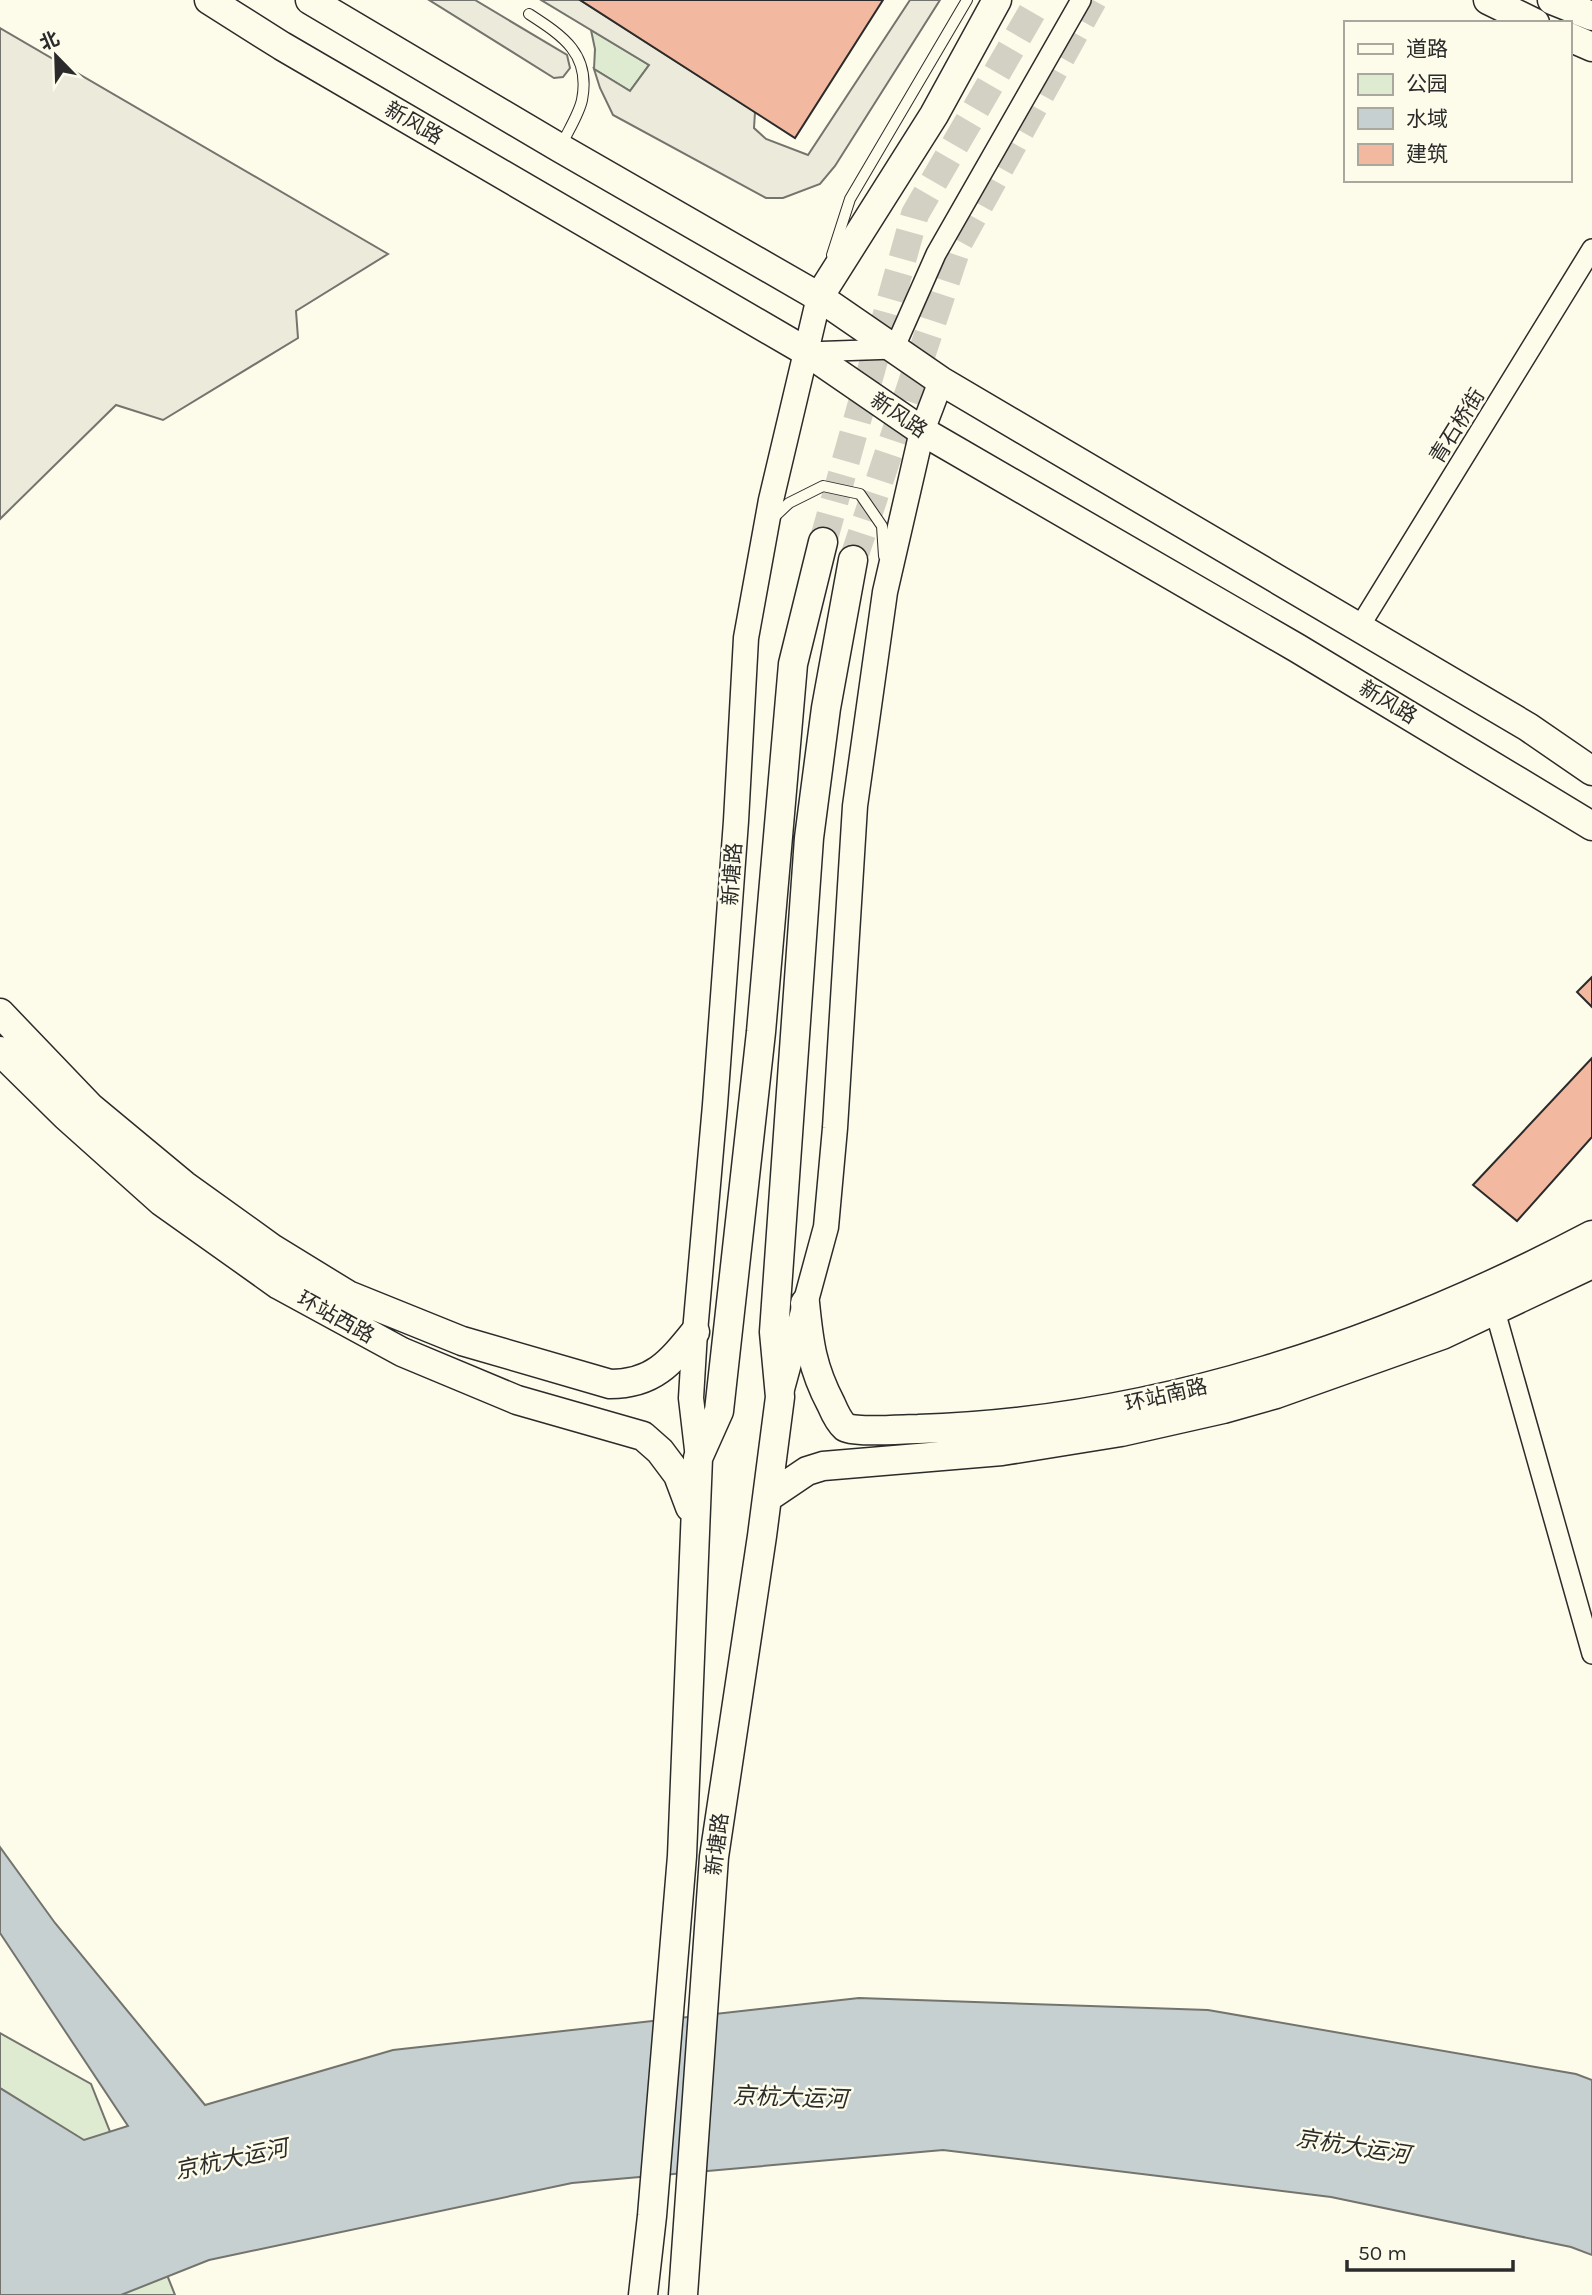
<svg xmlns="http://www.w3.org/2000/svg" width="1592" height="2295" font-family="Karla,'Noto Sans SC',sans-serif">
<style>
.green{fill:#deebd1;stroke:#74746e;stroke-width:2}
.parking{fill:#eceadb;stroke:#74746e;stroke-width:2}
.water{fill:#c7d0d0;stroke:#74746e;stroke-width:2}
.building{fill:#f2b8a0;stroke:#2b2b2b;stroke-width:2}
.lines{fill:none;stroke-linecap:round;stroke-linejoin:round}
.secondary-tunnel{stroke:#d3d1c4;stroke-width:28;stroke-dasharray:28 14;stroke-linecap:butt}
.service-casing{stroke:#2b2b2b;stroke-width:12}
.minor-casing{stroke:#2b2b2b;stroke-width:22}
.tertiary-casing{stroke:#2b2b2b;stroke-width:27}
.secondary-casing{stroke:#2b2b2b;stroke-width:31}
.service{stroke:#fdfbea;stroke-width:10}
.minor{stroke:#fdfbea;stroke-width:19}
.tertiary{stroke:#fdfbea;stroke-width:24}
.secondary{stroke:#fdfbea;stroke-width:28}
.labels{text-anchor:middle;stroke-width:5;stroke-linejoin:round;paint-order:stroke}
.street-label{font-size:21px;fill:#2b2b2b;stroke:#fdfbea}
.water-label{font-size:23px;font-style:italic;fill:#2b2b2b;stroke:#fdfbea}
</style>
<rect width="100%" height="100%" fill="#fdfbea"/>
<path class="green" d="M 591,30 L 649,65 L 630,91 L 594,69 L 595,49 Z
M 0,2033 L 91,2084 L 175,2295 L 0,2295 Z"/>
<path class="parking" d="M 429,0 L 475,0 L 567,55 L 570,68 L 563,77 L 554,78 Z
M 541,0 L 580,0 L 755,112 L 754,128 L 766,139 L 808,155 L 910,0 L 940,0 L 835,166 L 820,184 L 783,198 L 766,198 L 613,115 L 600,88 L 594,69 L 630,91 L 649,65 Z
M 0,28 L 388,254 L 296,311 L 298,338 L 163,420 L 116,405 L 0,519 Z"/>
<path class="water" d="M 0,1847 L 55,1923 L 205,2105 L 393,2050 L 859,1998 L 1208,2010 L 1576,2074 L 1592,2080 L 1592,2255 L 1571,2247 L 1331,2197 L 943,2150 L 572,2183 L 209,2260 L 121,2295 L 0,2295 L 0,2088 L 84,2140 L 128,2126 L 0,1933 Z"/>
<path class="building" d="M 580,0 L 883,0 L 795,138 Z
M 1592,977 L 1592,1007 L 1577,992 Z
M 1592,1058 L 1592,1137 L 1517,1221 L 1473,1185 Z"/>
<g class="lines">
<path class="secondary-tunnel" d="M 823,542 L 915,214 L 1039,0
M 853,560 L 959,242 L 1093,0"/>
<defs>
<path id="service" d="M 529,14 C 563,36 591,54 582,100 C 579,114 568,131 562,144
M 832,255 L 850,199 L 967,0
M 773,518 L 789,503 L 823,486 L 860,494 L 882,526 L 884,556"/>
<path id="minor" d="M 807,352 L 894,349 L 936,254 L 1081,0
M 1360,626 L 1592,249
M 1495,1311 L 1592,1654"/>
<path id="tertiary" d="M 782,1389 L 826,1227 L 835,1128 L 855,806 L 885,592 L 922,431 L 941,381
M 698,1458 L 691,1398 L 695,1332 L 715,1105 L 736,821 L 746,638 L 771,500 L 819,297"/>
<path id="secondary" d="M 209,0 L 282,46 L 807,352 L 922,431 L 1297,648 L 1592,826
M 310,0 L 560,148 L 819,297 L 941,381 L 1528,727 L 1592,771
M 1488,0 L 1535,23
M 1552,0 L 1592,16
M 1569,37 L 1592,47
M 819,297 L 934,115 L 997,0
M 0,1013 L 90,1107 L 184,1185 L 273,1249 L 348,1295 L 462,1341 L 610,1384 C 653,1384 670,1363 695,1332
M 0,1051 L 66,1116 L 161,1201 L 279,1285 L 402,1352 L 517,1400 L 643,1436 L 660,1451 L 678,1475 L 690,1507
M 805,1303 C 809,1343 812,1368 831,1404 C 834,1411 839,1422 845,1427 C 853,1433 905,1429 918,1429 C 1154,1422 1385,1344 1592,1235
M 767,1498 L 807,1471 L 823,1466 L 1002,1451 L 1121,1432 L 1223,1409 L 1276,1394 L 1442,1335 L 1592,1264
M 643,2295 L 652,2216 L 682,1856 L 698,1458 L 719,1411 L 761,1032 L 793,664 L 823,542
M 683,2295 L 714,1857 L 762,1536 L 780,1397 L 774,1332 L 809,838 L 826,708 L 853,560"/>
</defs>
<use href="#service" class="service-casing"/>
<use href="#minor" class="minor-casing"/>
<use href="#tertiary" class="tertiary-casing"/>
<use href="#secondary" class="secondary-casing"/>
<use href="#service" class="service"/>
<use href="#minor" class="minor"/>
<use href="#tertiary" class="tertiary"/>
<use href="#secondary" class="secondary"/>
</g>
<g class="labels">
<g class="street-label">
<text transform="translate(414 123) rotate(30)" y="7">新风路</text>
<text transform="translate(899 415) rotate(34)" y="7">新风路</text>
<text transform="translate(1457 426) rotate(-58)" y="7">青石桥街</text>
<text transform="translate(1388 702) rotate(31)" y="7">新风路</text>
<text transform="translate(732 874) rotate(-86)" y="7">新塘路</text>
<text transform="translate(336 1317) rotate(29)" y="7">环站西路</text>
<text transform="translate(1166 1395) rotate(-13)" y="7">环站南路</text>
<text transform="translate(717 1844) rotate(-83)" y="7">新塘路</text>
</g>
<g class="water-label">
<text transform="translate(790 2097) rotate(2)" y="8">京杭大运河</text>
<text transform="translate(1353 2146) rotate(9)" y="8">京杭大运河</text>
<text transform="translate(231 2159) rotate(-12)" y="8">京杭大运河</text>
</g>
</g>
<rect x="1344" y="21" width="228" height="161" fill="#fdfbea" stroke="#a9a89e" stroke-width="2"/>
<rect x="1358" y="44" width="35" height="10" fill="#fdfbea" stroke="#a9a89e" stroke-width="2"/>
<text x="1406" y="56" font-size="21" fill="#2b2b2b">道路</text>
<rect x="1358" y="74" width="35" height="21" fill="#deebd1" stroke="#a9a89e" stroke-width="2"/>
<text x="1406" y="91" font-size="21" fill="#2b2b2b">公园</text>
<rect x="1358" y="108" width="35" height="21" fill="#c7d0d0" stroke="#a9a89e" stroke-width="2"/>
<text x="1406" y="126" font-size="21" fill="#2b2b2b">水域</text>
<rect x="1358" y="144" width="35" height="21" fill="#f2b8a0" stroke="#a9a89e" stroke-width="2"/>
<text x="1406" y="161" font-size="21" fill="#2b2b2b">建筑</text>
<g transform="translate(56 56) rotate(337)" stroke="#fdfbea" stroke-width="5" paint-order="stroke">
<path d="M0-5L12 26L0 18L-12 26Z" fill="#2b2b2b"/>
<text y="-10" font-size="19" font-weight="bold" text-anchor="middle" fill="#2b2b2b">北</text>
</g>
<path d="M1347 2260v10h166v-10" fill="none" stroke="#2b2b2b" stroke-width="3.5"/>
<text x="1358" y="2260" font-size="21" fill="#2b2b2b" stroke="#fdfbea" stroke-width="5" paint-order="stroke">50 m</text>
</svg>
